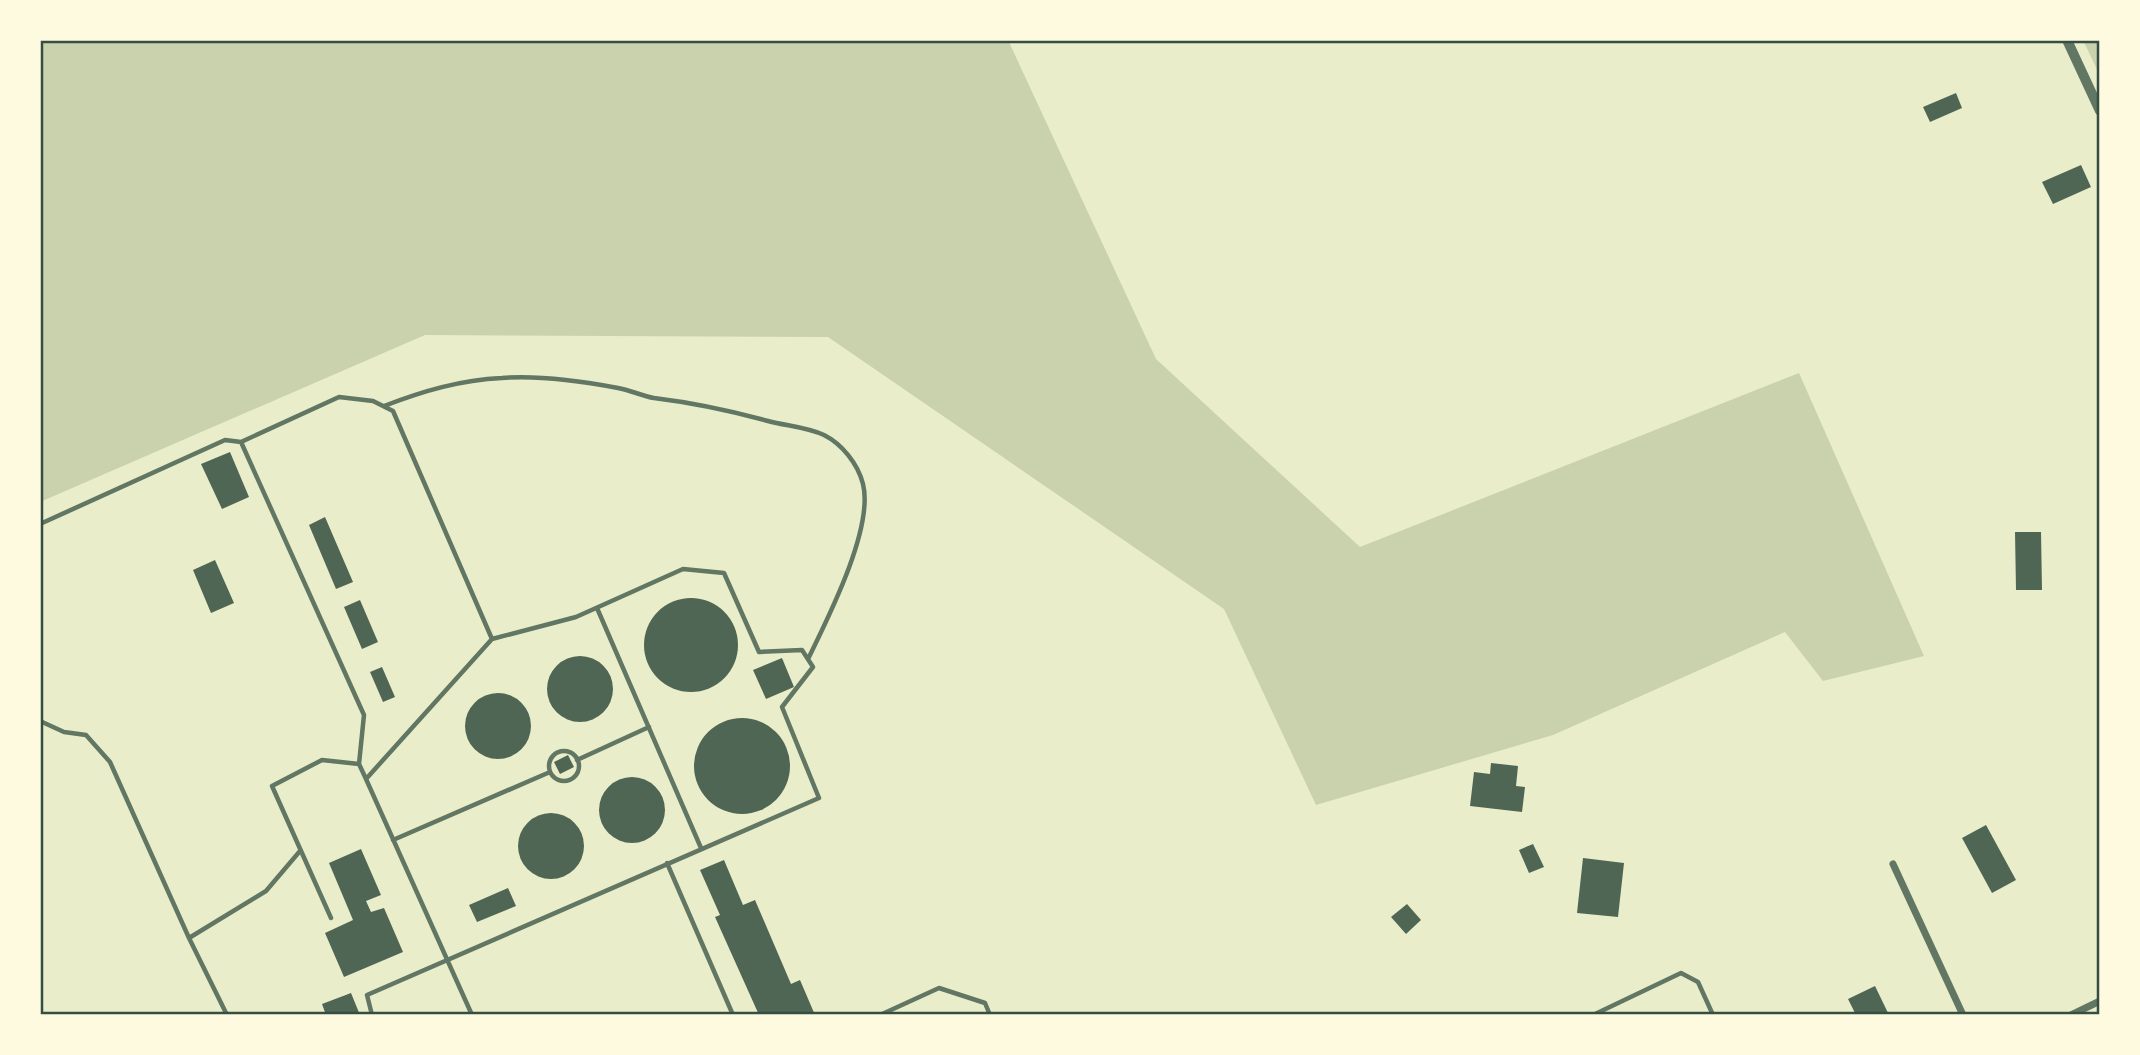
<svg xmlns="http://www.w3.org/2000/svg" width="2140" height="1055" font-family="Jost,sans-serif">
<style>
.green{fill:#cad2ad}
.building{fill:#4f6655}
.lines{fill:none;stroke-linecap:round;stroke-linejoin:round}
.service{stroke:#617663;stroke-width:4.5}
.minor{stroke:#617663;stroke-width:7}
.tertiary{stroke:#617663;stroke-width:10}
.neatline{fill:none;stroke:#344e41;stroke-width:2.5}
</style>
<rect width="100%" height="100%" fill="#e9edc9"/>
<path class="green" d="M 40,40 L 1008,40 L 1156,359 L 1360,547 L 1799,373 L 1924,656 L 1823,681 L 1785,632 L 1553,735 L 1316,805 L 1224,609 L 828,337 L 425,335 L 40,502 Z
M 2083,40 L 2100,40 L 2100,76 Z"/>
<path class="building" d="M 1956,93 L 1962,108 L 1930,122 L 1923,107 Z
M 2081,165 L 2091,187 L 2053,204 L 2042,182 Z
M 230,452 L 249,497 L 222,509 L 201,464 Z
M 325,517 L 353,582 L 336,589 L 309,525 Z
M 2015,532 L 2041,532 L 2042,590 L 2016,590 Z
M 215,560 L 234,603 L 211,613 L 193,570 Z
M644 645a47 47 0 1 1 94 0a47 47 0 1 1-94 0Z
M 360,600 L 378,642 L 362,649 L 344,607 Z
M547 689a33 33 0 1 1 66 0a33 33 0 1 1-66 0Z
M 782,658 L 794,687 L 766,699 L 753,670 Z
M 382,667 L 395,697 L 383,702 L 370,672 Z
M465 726a33 33 0 1 1 66 0a33 33 0 1 1-66 0Z
M694 766a48 48 0 1 1 96 0a48 48 0 1 1-96 0Z
M 568,755 L 574,767 L 560,774 L 554,762 Z
M 1491,763 L 1518,766 L 1516,786 L 1525,787 L 1522,812 L 1470,806 L 1474,772 L 1490,774 Z
M599 810a33 33 0 1 1 66 0a33 33 0 1 1-66 0Z
M518 846a33 33 0 1 1 66 0a33 33 0 1 1-66 0Z
M 1986,825 L 2016,880 L 1992,893 L 1962,838 Z
M 1533,844 L 1544,867 L 1529,873 L 1519,850 Z
M 361,849 L 381,895 L 366,901 L 371,912 L 384,908 L 403,952 L 344,977 L 325,933 L 353,920 L 329,863 Z
M 1583,858 L 1624,863 L 1618,917 L 1577,913 Z
M 724,860 L 743,905 L 755,900 L 791,984 L 800,980 L 815,1015 L 759,1015 L 715,917 L 720,915 L 700,870 Z
M 508,888 L 516,906 L 477,922 L 469,905 Z
M 1407,904 L 1421,920 L 1406,934 L 1391,917 Z
M 1875,986 L 1889,1015 L 1856,1015 L 1848,999 Z
M 351,993 L 360,1015 L 326,1015 L 322,1004 Z
M 428,1012 L 440,1014 L 440,1015 L 419,1015 Z"/>
<g class="lines">
<path class="service" d="M 384,406 C 423,391 460,380 502,378 C 540,375 581,381 618,388 C 630,390 642,396 654,398 C 695,403 728,410 768,421 C 787,426 806,427 824,435 C 842,444 858,464 863,484 C 874,528 828,618 808,659
M 40,524 L 225,440 L 241,442
M 597,608 L 701,848
M 40,721 L 64,732 L 86,735 L 110,762 L 189,938
M549 766a15 15 0 1 1 30 0a15 15 0 1 1-30 0Z
M 577,760 L 649,727
M 366,779 L 492,639 L 393,411 L 373,401 L 339,397 L 241,442 L 364,715 L 359,764 L 366,779 L 472,1015
M 393,840 L 550,772
M 667,863 L 733,1015
M 331,918 L 272,786 L 322,760 L 359,764
M 227,1015 L 189,938 L 266,891 L 300,851
M 372,1015 L 367,995 L 819,798 L 782,707 L 813,667 L 802,650 L 759,652 L 724,573 L 683,569 L 576,617 L 492,639
M 880,1015 L 939,988 L 985,1003 L 990,1015
M 1593,1015 L 1681,973 L 1698,982 L 1713,1015"/>
<path class="minor" d="M 1893,864 L 1963,1015
M 2071,1015 L 2100,1001"/>
<path class="tertiary" d="M 2067,40 L 2100,111"/>
</g>
<rect width="2140" height="1055" fill="none" stroke="#fefae0" stroke-width="84"/>
<rect x="42" y="42" width="2056" height="971" class="neatline"/>
</svg>
